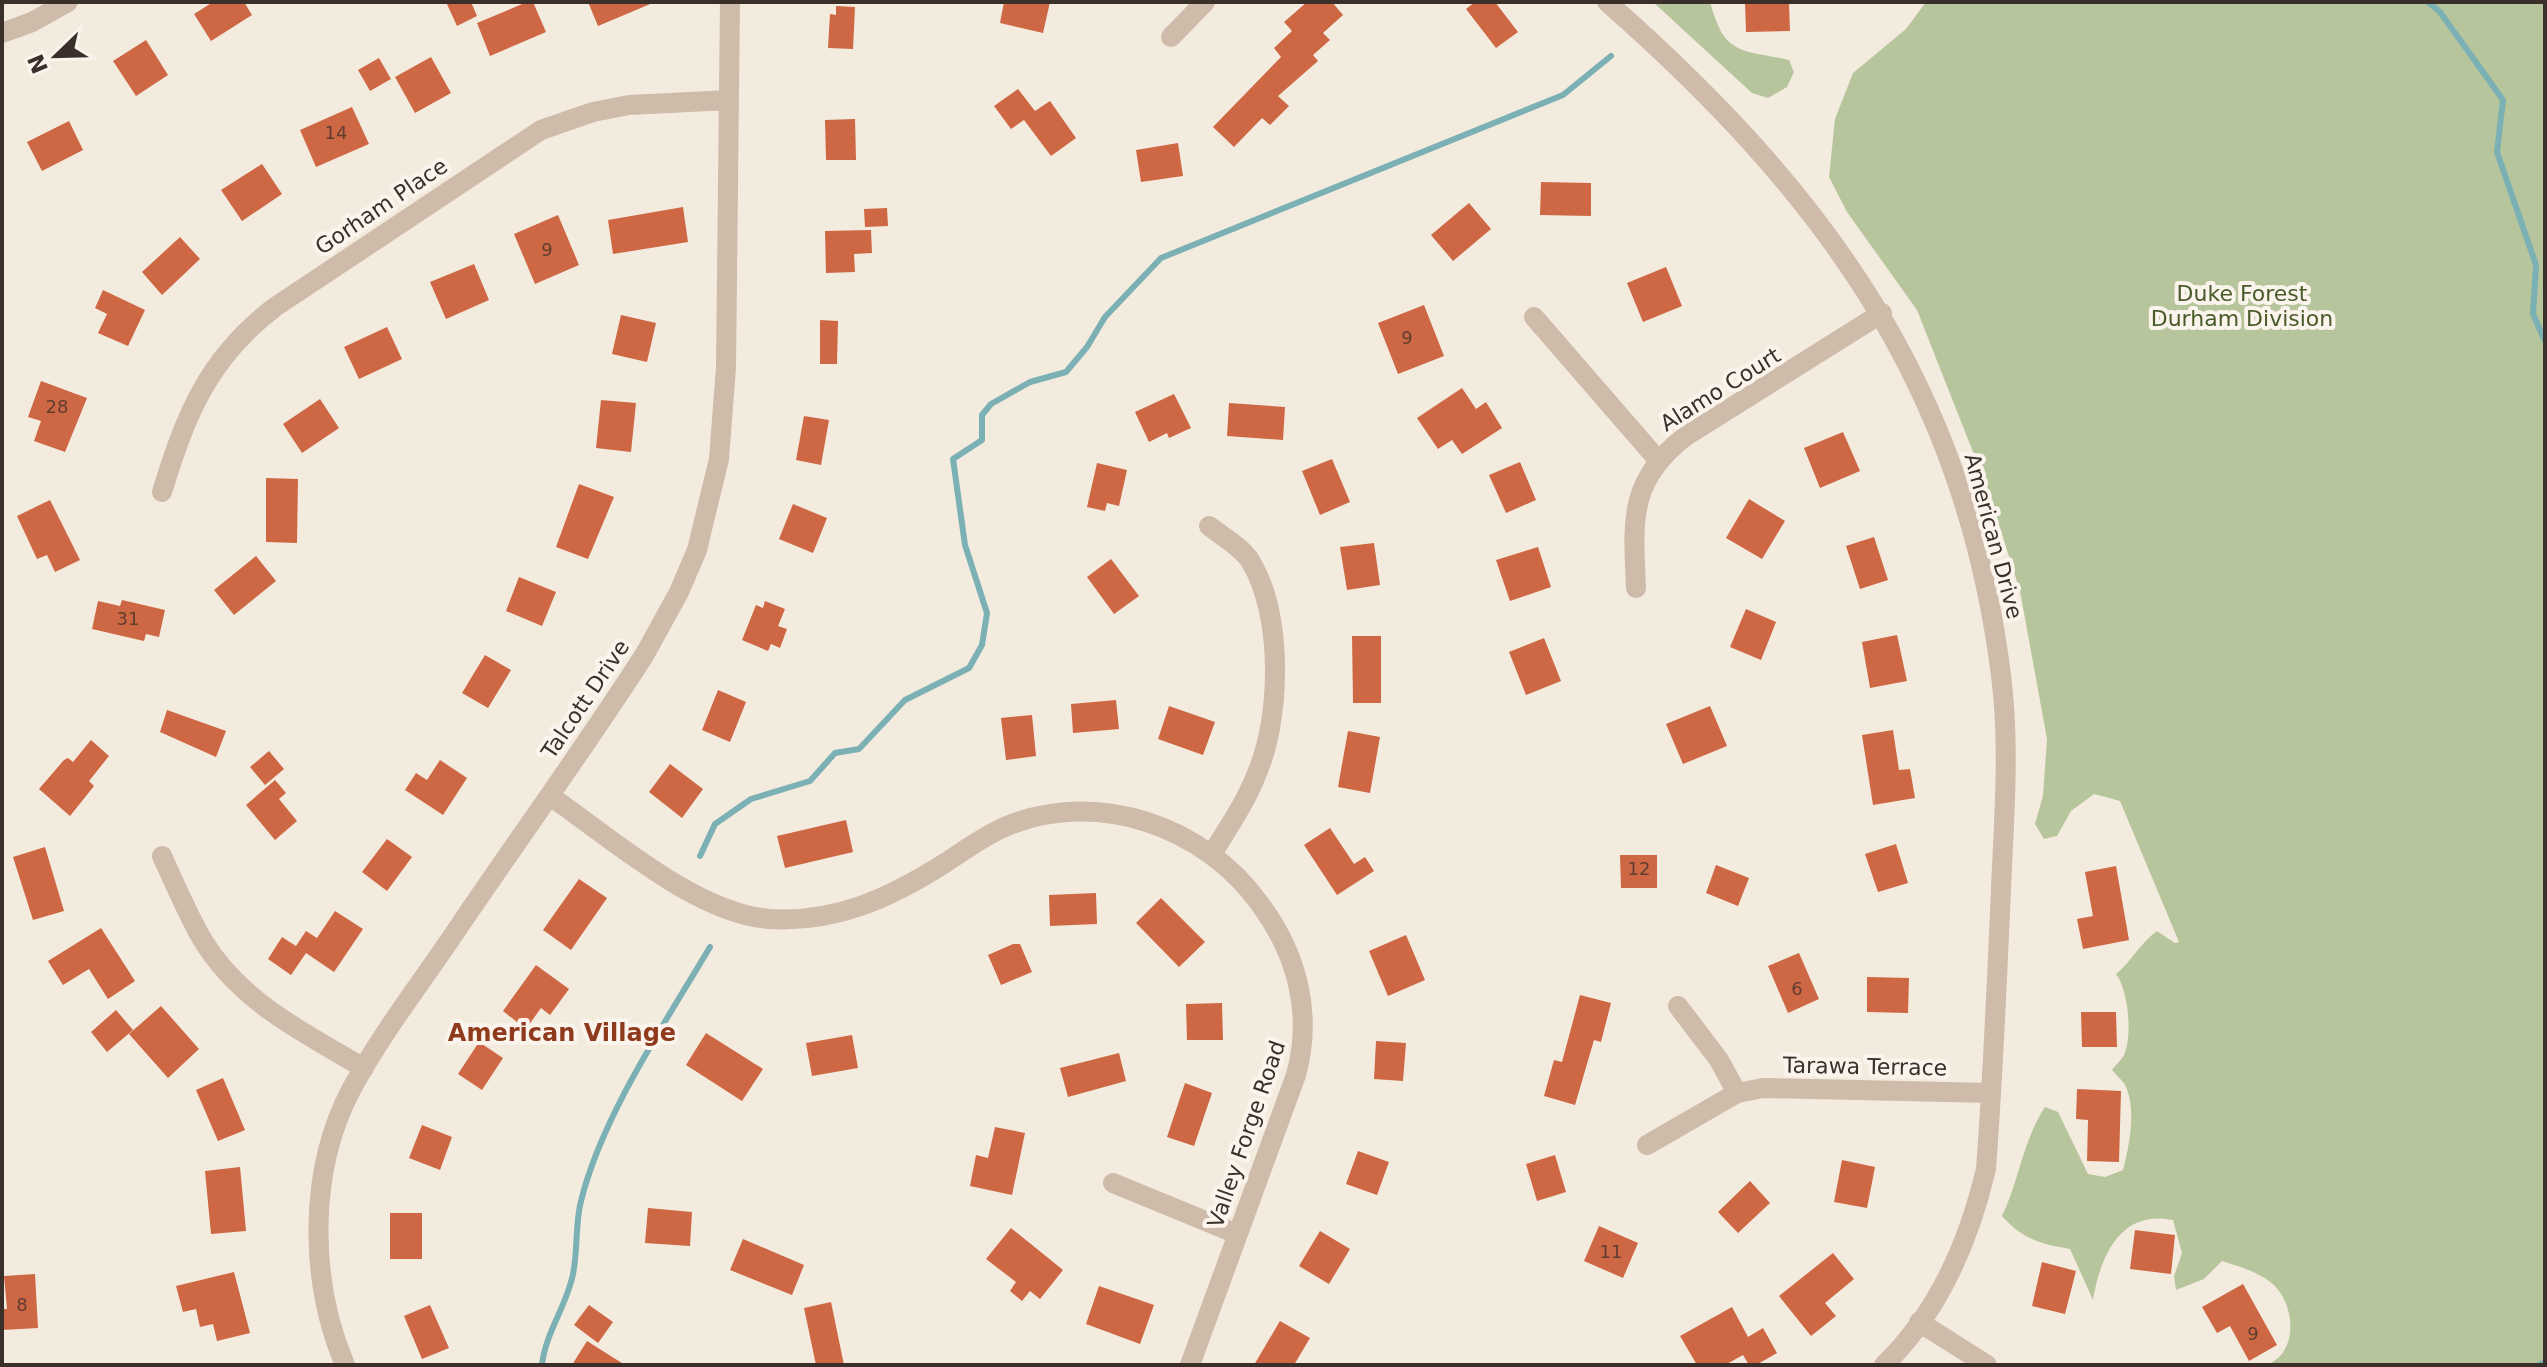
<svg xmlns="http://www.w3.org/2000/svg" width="2547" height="1367" font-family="'DejaVu Sans',sans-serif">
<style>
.green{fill:#b7c59d}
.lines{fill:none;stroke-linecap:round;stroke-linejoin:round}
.stream{stroke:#7bb0b4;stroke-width:6}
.building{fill:#ce6743}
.minor{stroke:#cebba9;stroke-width:20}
.labels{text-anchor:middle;stroke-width:8;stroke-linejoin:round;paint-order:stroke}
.number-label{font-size:18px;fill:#603d30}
.street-label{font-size:22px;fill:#3b2f29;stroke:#fbf4ec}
.park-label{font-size:22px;fill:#495b2b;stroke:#fbf4ec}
.neighbourhood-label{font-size:24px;font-weight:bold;fill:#903a1d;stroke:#fbf4ec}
</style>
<rect width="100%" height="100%" fill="#f4ebdf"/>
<path class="green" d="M 1653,2 L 1710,2 C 1725,56 1739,49 1789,60 L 1794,72 L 1787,87 L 1768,98 L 1752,93 Z
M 1926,2 L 2545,2 L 2545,1365 L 2266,1365 C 2301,1353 2295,1299 2269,1281 C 2255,1271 2238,1266 2222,1261 L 2204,1279 L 2176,1290 L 2174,1276 L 2182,1253 L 2173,1220 C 2120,1209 2100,1257 2093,1300 L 2070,1249 C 2041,1244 2022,1239 2002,1216 C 2019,1181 2023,1140 2045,1107 L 2058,1112 L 2088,1174 L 2105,1177 L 2123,1170 C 2129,1147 2137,1108 2125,1085 C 2122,1080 2115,1074 2112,1070 C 2115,1066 2121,1060 2124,1055 C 2133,1036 2128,989 2116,974 C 2132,961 2139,944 2157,931 L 2175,943 L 2179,942 L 2120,801 L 2094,794 L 2071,811 L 2057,836 L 2044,839 L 2035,824 L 2043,796 L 2047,739 L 2020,591 L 1988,490 L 1917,310 L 1847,212 L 1829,177 L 1835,119 L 1853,73 L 1906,29 Z"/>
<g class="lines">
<path class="stream" d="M 2428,2 L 2440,12 L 2503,100 L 2497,152 L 2536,265 L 2533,314 L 2545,341
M 700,856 L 715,824 L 751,799 L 810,781 L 835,753 L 859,749 L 905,700 L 969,668 L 982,645 L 987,613 L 965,545 L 953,459 L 982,440 L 982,415 L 991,404 L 1030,382 L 1066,372 L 1087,347 L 1105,317 L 1161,258 L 1563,95 L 1611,56
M 542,1365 C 545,1334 567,1305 573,1274 C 578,1250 575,1224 581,1201 C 602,1116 665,1023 710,947
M 2539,1365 L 2545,1362"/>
</g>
<path class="building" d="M 213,2 L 244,2 L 252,15 L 211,41 L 194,14 Z
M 446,2 L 471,2 L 477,16 L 457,26 Z
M 527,2 L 533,2 L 546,32 L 490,56 L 477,23 Z
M 588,2 L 655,2 L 598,26 Z
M 1004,2 L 1050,2 L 1043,33 L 1000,23 Z
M 1307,2 L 1332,2 L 1343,15 L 1323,33 L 1330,40 L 1313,55 L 1318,61 L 1278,96 L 1289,106 L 1270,125 L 1262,118 L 1234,147 L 1213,127 L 1281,57 L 1274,48 L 1292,31 L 1284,22 Z
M 1475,2 L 1495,2 L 1518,32 L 1496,48 L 1466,9 Z
M 1745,2 L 1789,2 L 1790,31 L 1746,32 Z
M 836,6 L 855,7 L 853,49 L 828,48 L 830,14 L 836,15 Z
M 146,40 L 168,75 L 136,96 L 113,61 Z
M 431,57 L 451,93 L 415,113 L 395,77 Z
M 379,58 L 391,79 L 370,91 L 358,70 Z
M 1018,89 L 1035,111 L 1050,101 L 1076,138 L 1051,156 L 1024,120 L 1011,129 L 994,106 Z
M 352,107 L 369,144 L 316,167 L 300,130 Z
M 855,119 L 856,160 L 826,160 L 825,120 Z
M 69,121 L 83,150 L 42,171 L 27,142 Z
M 1178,143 L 1183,176 L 1141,182 L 1136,150 Z
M 262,164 L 282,194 L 242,221 L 221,190 Z
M 1541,182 L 1591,183 L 1591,216 L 1540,215 Z
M 1469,203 L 1491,229 L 1453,261 L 1431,235 Z
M 683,207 L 688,242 L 613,254 L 608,220 Z
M 887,208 L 888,226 L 865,227 L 864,209 Z
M 558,215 L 579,265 L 535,284 L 514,234 Z
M 871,230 L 872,253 L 854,254 L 855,272 L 826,273 L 825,231 Z
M 180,237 L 200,259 L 162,295 L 142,272 Z
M 474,264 L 489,300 L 446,319 L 430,282 Z
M 1666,267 L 1682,306 L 1643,322 L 1627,283 Z
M 103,290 L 145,310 L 128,346 L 98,333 L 107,314 L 95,308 Z
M 1424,305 L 1444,356 L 1398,374 L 1378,323 Z
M 621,315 L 656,323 L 647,362 L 612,354 Z
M 820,320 L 838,321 L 837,364 L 820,364 Z
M 387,327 L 402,359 L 359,379 L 344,347 Z
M 41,381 L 87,398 L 65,452 L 34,441 L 41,421 L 28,417 Z
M 1462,388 L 1476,409 L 1486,402 L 1502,428 L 1462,454 L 1452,440 L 1438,449 L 1417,418 Z
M 1174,394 L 1191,428 L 1169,438 L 1167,433 L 1149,442 L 1135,412 Z
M 320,399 L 339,428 L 302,453 L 283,424 Z
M 601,400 L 636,403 L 631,452 L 596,448 Z
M 1229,403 L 1285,407 L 1283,440 L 1227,436 Z
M 804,416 L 829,420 L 821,465 L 796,460 Z
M 1843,432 L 1860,471 L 1820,488 L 1804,448 Z
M 1332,459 L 1350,502 L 1320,515 L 1302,471 Z
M 1520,462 L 1536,500 L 1506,513 L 1489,475 Z
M 1097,463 L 1127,470 L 1119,506 L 1107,503 L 1105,511 L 1087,507 Z
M 266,478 L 298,479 L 297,543 L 266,542 Z
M 579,484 L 614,497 L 588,559 L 556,547 Z
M 1749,499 L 1785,521 L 1762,559 L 1726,538 Z
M 50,500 L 80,560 L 55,572 L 47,555 L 37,559 L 17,516 Z
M 793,504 L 827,518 L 813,553 L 779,539 Z
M 1874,537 L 1888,580 L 1860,589 L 1846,546 Z
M 1374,543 L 1380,585 L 1347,590 L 1340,547 Z
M 1538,547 L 1551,587 L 1510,601 L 1496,560 Z
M 256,556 L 276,581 L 234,615 L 214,590 Z
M 1111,559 L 1139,596 L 1114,614 L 1087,577 Z
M 519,577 L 556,592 L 542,626 L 506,611 Z
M 122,600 L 165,610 L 159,637 L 146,634 L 144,641 L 92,629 L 98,601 L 120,606 Z
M 765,601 L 785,609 L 778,626 L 787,629 L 780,648 L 771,644 L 768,651 L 742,640 L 756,605 L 763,608 Z
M 1746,609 L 1776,622 L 1761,660 L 1730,647 Z
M 1897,635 L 1907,681 L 1870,688 L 1862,642 Z
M 1352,636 L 1381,636 L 1381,703 L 1353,703 Z
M 1544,638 L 1561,681 L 1526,695 L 1509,652 Z
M 485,655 L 511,670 L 488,708 L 462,693 Z
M 718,690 L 746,702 L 730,742 L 702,730 Z
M 1116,700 L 1119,729 L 1073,733 L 1071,704 Z
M 1169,706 L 1215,722 L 1203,755 L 1158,739 Z
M 1710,706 L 1727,746 L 1683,764 L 1666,724 Z
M 167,710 L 226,731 L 216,757 L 160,732 Z
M 1032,715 L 1036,756 L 1006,760 L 1001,718 Z
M 1893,730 L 1899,770 L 1910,769 L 1915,798 L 1873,805 L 1862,735 Z
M 1348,731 L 1380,737 L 1370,793 L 1338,787 Z
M 91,740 L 109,756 L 89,781 L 94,786 L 70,816 L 39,789 L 64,760 L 68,758 L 73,762 Z
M 269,751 L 284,769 L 265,785 L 250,767 Z
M 440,760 L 467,778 L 443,815 L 405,790 L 416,773 L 427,780 Z
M 670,764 L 703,789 L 682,818 L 649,792 Z
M 275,780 L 286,793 L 279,799 L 297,821 L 275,840 L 246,805 Z
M 846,820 L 853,852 L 785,868 L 777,836 Z
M 1330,828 L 1354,864 L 1365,857 L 1374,871 L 1337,895 L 1304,845 Z
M 387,839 L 412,857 L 387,891 L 362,872 Z
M 1896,844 L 1908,883 L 1878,892 L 1865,854 Z
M 45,847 L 64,911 L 33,920 L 13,857 Z
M 1620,855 L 1657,855 L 1657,888 L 1621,888 Z
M 1716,865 L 1749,878 L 1738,906 L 1706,893 Z
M 2116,866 L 2129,940 L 2083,949 L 2077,919 L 2093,916 L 2085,872 Z
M 579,879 L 607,898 L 571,950 L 543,930 Z
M 1096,893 L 1097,924 L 1050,926 L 1049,895 Z
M 1161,898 L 1205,942 L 1179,967 L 1136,923 Z
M 335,911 L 363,929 L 334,972 L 306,953 L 291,975 L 268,959 L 282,937 L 296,946 L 306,931 L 317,938 Z
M 101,928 L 135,981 L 108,999 L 89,969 L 63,985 L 48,961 Z
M 1406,935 L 1425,980 L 1388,996 L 1369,951 Z
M 1013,944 L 1020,944 L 1032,972 L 1001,985 L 988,955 Z
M 1799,953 L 1819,999 L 1788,1013 L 1768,966 Z
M 536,965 L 569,989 L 550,1015 L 541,1008 L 526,1029 L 503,1011 Z
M 1867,977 L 1909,978 L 1908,1013 L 1867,1012 Z
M 1580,995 L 1611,1003 L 1601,1042 L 1594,1040 L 1575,1105 L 1544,1096 L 1554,1060 L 1562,1062 Z
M 1222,1003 L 1223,1040 L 1187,1040 L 1186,1004 Z
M 161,1006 L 199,1049 L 168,1078 L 129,1034 Z
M 116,1010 L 133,1030 L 107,1052 L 91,1032 Z
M 2081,1012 L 2116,1012 L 2117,1047 L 2082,1047 Z
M 706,1033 L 763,1069 L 742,1101 L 686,1065 Z
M 852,1035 L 858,1068 L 812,1076 L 806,1043 Z
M 1376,1041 L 1406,1043 L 1403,1081 L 1374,1079 Z
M 479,1042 L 503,1058 L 482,1090 L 458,1074 Z
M 1119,1053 L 1126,1081 L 1068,1097 L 1060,1068 Z
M 223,1078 L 245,1130 L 218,1141 L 196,1090 Z
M 1185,1083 L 1212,1093 L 1194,1146 L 1167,1137 Z
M 2077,1089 L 2121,1091 L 2119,1162 L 2087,1161 L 2088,1120 L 2076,1119 Z
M 422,1125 L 452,1137 L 440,1170 L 409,1158 Z
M 995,1127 L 1025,1133 L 1012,1195 L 970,1186 L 976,1155 L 988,1158 Z
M 1358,1151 L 1389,1162 L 1377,1195 L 1346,1184 Z
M 1555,1155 L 1566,1192 L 1537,1201 L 1526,1164 Z
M 1842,1160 L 1875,1167 L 1867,1208 L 1834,1202 Z
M 240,1167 L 246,1231 L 211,1234 L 205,1171 Z
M 1750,1181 L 1770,1203 L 1738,1233 L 1718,1212 Z
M 648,1208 L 692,1212 L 690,1246 L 645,1243 Z
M 390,1213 L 422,1213 L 422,1259 L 390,1259 Z
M 1599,1226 L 1638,1243 L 1623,1278 L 1584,1261 Z
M 1011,1228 L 1063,1270 L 1040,1299 L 1030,1291 L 1022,1301 L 1010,1291 L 1016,1282 L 986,1259 Z
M 2135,1230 L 2175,1235 L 2171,1274 L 2130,1269 Z
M 1320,1231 L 1350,1249 L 1329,1284 L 1299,1266 Z
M 743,1239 L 804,1265 L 792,1295 L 730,1270 Z
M 1833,1253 L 1854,1279 L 1825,1303 L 1836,1316 L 1811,1336 L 1779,1296 Z
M 2042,1262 L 2076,1271 L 2065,1314 L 2032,1306 Z
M 234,1272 L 250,1333 L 217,1341 L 213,1324 L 200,1327 L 196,1309 L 183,1312 L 176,1286 Z
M 35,1274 L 38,1328 L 2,1330 L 2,1309 L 7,1309 L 4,1276 Z
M 2243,1284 L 2277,1345 L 2249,1361 L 2230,1326 L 2217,1333 L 2202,1307 Z
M 1099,1286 L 1154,1305 L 1140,1344 L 1086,1324 Z
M 831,1302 L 844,1365 L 816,1365 L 804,1308 Z
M 430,1305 L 449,1348 L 422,1359 L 404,1316 Z
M 589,1305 L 613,1322 L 598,1343 L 574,1325 Z
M 1732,1307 L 1748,1337 L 1763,1328 L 1777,1353 L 1756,1365 L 1749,1365 L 1743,1355 L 1725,1365 L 1697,1365 L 1680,1336 Z
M 1280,1321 L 1310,1338 L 1294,1365 L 1254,1365 Z
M 587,1341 L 625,1365 L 572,1365 Z"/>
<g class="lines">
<path class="minor" d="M 1607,2 C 1823,192 1964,383 2001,675 C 2010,746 2004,818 2001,889 C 1997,983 1993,1076 1986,1169 C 1969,1241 1939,1312 1884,1365
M 2,33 L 32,22 L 68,2
M 1171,37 L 1205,2
M 1534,317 L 1658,460
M 162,492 C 186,414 208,358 275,307 L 541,130 L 593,112 L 629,105 L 729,100
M 1209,526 C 1222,536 1243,548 1251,562 C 1283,616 1281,717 1257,773 C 1246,802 1228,828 1212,854
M 1636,588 C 1633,521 1628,480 1686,436 L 1882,313
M 550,796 C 610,837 696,914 770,919 C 836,923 890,898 945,863 C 965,850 985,835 1007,826 C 1098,789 1204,826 1260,904 C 1297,954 1313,1013 1296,1075 L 1190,1365
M 162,856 C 175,884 187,913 202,939 C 239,1001 304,1033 364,1068
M 1678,1006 L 1719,1060 L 1737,1093
M 1647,1145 L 1737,1093 L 1763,1088 L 1991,1093
M 1113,1183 L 1237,1234
M 1919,1322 L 1987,1365
M 345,1365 C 309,1280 308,1170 352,1088 C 383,1031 424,979 460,925 C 521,835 586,746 645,654 L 679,592 L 697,550 L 719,459 L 726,367 L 730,2"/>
</g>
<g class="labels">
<g class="number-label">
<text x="336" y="139">14</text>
<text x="547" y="256">9</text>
<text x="1407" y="344">9</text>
<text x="57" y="413">28</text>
<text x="128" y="625">31</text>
<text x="1639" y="875">12</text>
<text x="1797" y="995">6</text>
<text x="1611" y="1258">11</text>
<text x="22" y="1311">8</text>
<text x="2253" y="1340">9</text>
</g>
<g class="street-label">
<text transform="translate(381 206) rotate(-34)" y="8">Gorham Place</text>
<text transform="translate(1720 389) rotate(-32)" y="8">Alamo Court</text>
<text transform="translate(1994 536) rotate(75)" y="8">American Drive</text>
<text transform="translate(585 699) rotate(-56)" y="8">Talcott Drive</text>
<text transform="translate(1865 1066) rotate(1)" y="8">Tarawa Terrace</text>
<text transform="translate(1246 1134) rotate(-71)" y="8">Valley Forge Road</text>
</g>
<g class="park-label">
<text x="2242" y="301">Duke Forest<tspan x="2242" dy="25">Durham Division</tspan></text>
</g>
<g class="neighbourhood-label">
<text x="562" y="1041">American Village</text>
</g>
</g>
<rect width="2547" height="1367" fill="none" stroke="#3b2f29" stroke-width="8"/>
<g transform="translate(56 56) rotate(247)" stroke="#fbf4ec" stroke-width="6" paint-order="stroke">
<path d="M0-6L14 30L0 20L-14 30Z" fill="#3b2f29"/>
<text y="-12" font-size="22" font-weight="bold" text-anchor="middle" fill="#3b2f29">N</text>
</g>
</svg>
